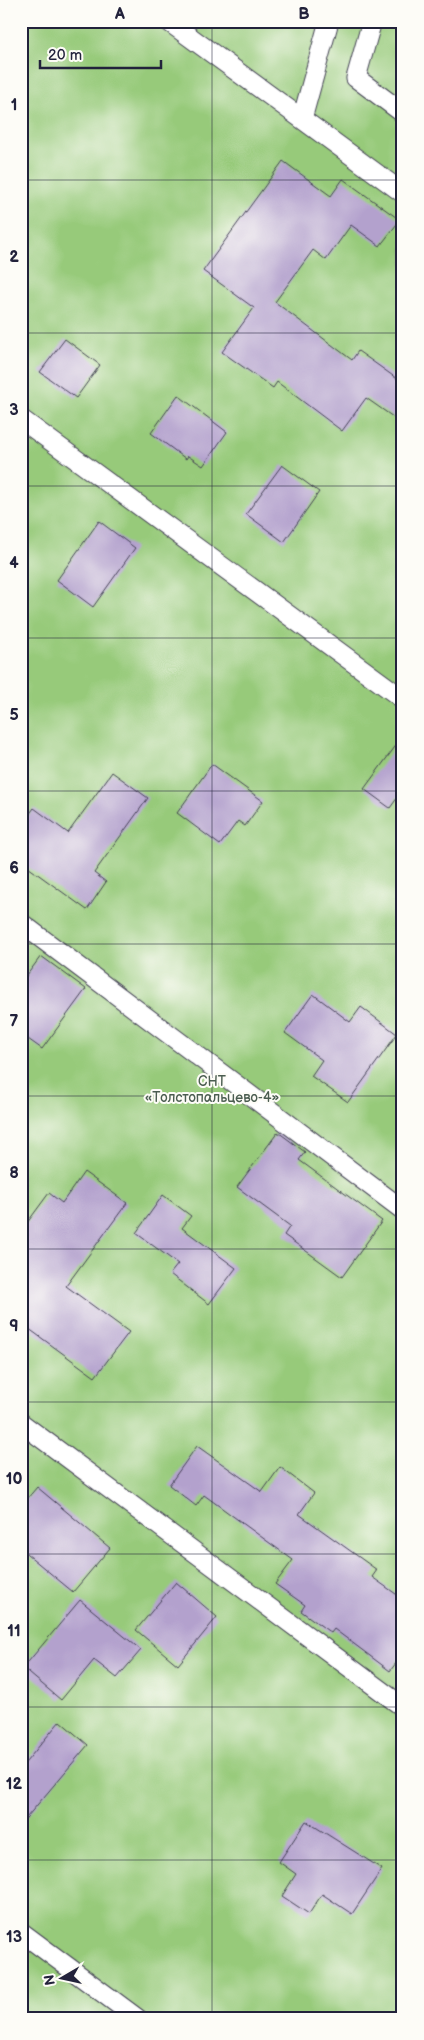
<svg xmlns="http://www.w3.org/2000/svg" width="424" height="2040" font-family="'Balsamiq Sans',sans-serif">
<style>
.green{fill:#97ca7a;stroke:#5c765a}
.building{fill:#b3a1cd}
.lines{fill:none;stroke-linecap:round;stroke-linejoin:round}
.lane-casing{stroke:#424053;stroke-width:21}
.lane{stroke:#fff;stroke-width:19}
.grid{fill:none;stroke:#22223b;stroke-width:1;stroke-opacity:0.55}
.labels{text-anchor:middle;stroke-width:4;stroke-linejoin:round;paint-order:stroke}
.park-label{font-size:14px;fill:#4b5d51;stroke:#fdfcf7}
.neatline{fill:none;stroke:#22223b;stroke-width:2}
.grid-label{font-size:16px;text-anchor:middle;font-weight:bold;fill:#22223b}
</style>
<rect width="100%" height="100%" fill="#fdfcf7"/>
<filter id="ink" filterUnits="userSpaceOnUse"><feTurbulence type="fractalNoise" baseFrequency=".02" numOctaves="2"/><feDisplacementMap in="SourceGraphic" scale="10" xChannelSelector="R" yChannelSelector="G"/><feConvolveMatrix kernelMatrix="1 2 1 2 8 2 1 2 1" color-interpolation-filters="sRGB"/></filter>
<filter id="wash" filterUnits="userSpaceOnUse"><feTurbulence type="fractalNoise" baseFrequency=".0096" numOctaves="4" result="noise"/><feDisplacementMap in="SourceGraphic" scale="20" xChannelSelector="R" yChannelSelector="G"/><feGaussianBlur stdDeviation="1.12" result="paint"/><feColorMatrix in="noise" values="0 0 0 0 0 0 0 0 0 0 0 0 0 0 0 0 0 1.4 0 .05"/><feComposite in="paint" operator="in"/></filter>
<g filter="url(#wash)">
<rect width="100%" height="100%" fill="#f5ecd8"/>
<path class="green" d="M 21,21 L 403,21 L 403,2019 L 21,2019 Z"/>
<g id="blocks">
<path class="building" d="M 283,161 L 331,196 L 343,179 L 400,220 L 380,246 L 351,225 L 326,260 L 313,250 L 275,302 L 352,360 L 358,351 L 403,383 L 403,424 L 366,398 L 342,431 L 277,382 L 273,388 L 222,352 L 254,308 L 203,271 Z
M 65,339 L 100,365 L 76,398 L 40,372 Z
M 178,395 L 227,432 L 203,466 L 188,456 L 186,459 L 151,433 Z
M 282,465 L 319,492 L 284,542 L 246,514 Z
M 99,521 L 135,548 L 93,607 L 57,580 Z
M 403,736 L 403,790 L 390,808 L 364,789 Z
M 212,764 L 263,801 L 245,826 L 238,821 L 220,845 L 177,813 Z
M 112,772 L 148,798 L 94,873 L 106,882 L 87,910 L 21,862 L 21,825 L 34,808 L 68,833 Z
M 41,956 L 86,989 L 42,1049 L 21,1034 L 21,983 Z
M 313,994 L 350,1022 L 361,1007 L 397,1034 L 348,1102 L 311,1076 L 322,1060 L 285,1033 Z
M 278,1132 L 305,1152 L 299,1160 L 382,1221 L 342,1277 L 284,1235 L 290,1226 L 237,1187 Z
M 84,1172 L 127,1203 L 66,1286 L 129,1332 L 95,1377 L 21,1323 L 21,1231 L 49,1193 L 62,1203 Z
M 163,1195 L 191,1216 L 182,1228 L 236,1268 L 209,1304 L 170,1274 L 178,1264 L 136,1233 Z
M 197,1446 L 262,1492 L 280,1467 L 314,1493 L 299,1514 L 377,1570 L 372,1577 L 403,1599 L 403,1654 L 390,1671 L 334,1629 L 331,1633 L 301,1611 L 305,1605 L 275,1584 L 293,1560 L 204,1495 L 196,1506 L 169,1485 Z
M 37,1487 L 110,1548 L 73,1592 L 21,1549 L 21,1506 Z
M 176,1582 L 217,1617 L 178,1665 L 136,1630 Z
M 80,1600 L 141,1650 L 117,1678 L 94,1660 L 61,1700 L 23,1668 Z
M 60,1721 L 88,1745 L 21,1824 L 21,1768 Z
M 306,1821 L 382,1869 L 352,1914 L 322,1894 L 309,1914 L 282,1896 L 296,1874 L 279,1862 Z"/>
</g>
</g>
<g filter="url(#ink)">
<use href="#blocks" fill-opacity="0" stroke="#424053" stroke-width="1"/>
<g class="lines">
<defs>
<path id="lane" d="M 168,21 L 403,193
M 372,21 L 356,78 L 403,113
M 302,119 L 329,21
M 21,419 L 403,699
M 21,923 L 403,1210
M 21,1423 L 403,1707
M 21,1932 L 138,2019"/>
</defs>
<use href="#lane" class="lane-casing"/>
<use href="#lane" class="lane"/>
</g>
</g>
<path class="grid" d="M 212,21 L 212,2019M 21,180 L 403,180M 21,333 L 403,333M 21,486 L 403,486M 21,638 L 403,638M 21,791 L 403,791M 21,944 L 403,944M 21,1096 L 403,1096M 21,1249 L 403,1249M 21,1402 L 403,1402M 21,1554 L 403,1554M 21,1707 L 403,1707M 21,1860 L 403,1860"/>
<g class="labels">
<g class="park-label">
<text x="212" y="1086">СНТ<tspan x="212" dy="16">«Толстопальцево-4»</tspan></text>
</g>
</g>
<rect width="424" height="2040" fill="none" stroke="#fdfcf7" stroke-width="55"/>
<g transform="translate(62 1978) rotate(261)" stroke="#fdfcf7" stroke-width="4" paint-order="stroke">
<path d="M0-4L9 19L0 12L-9 19Z" fill="#22223b"/>
<text y="-8" font-size="14" font-weight="bold" text-anchor="middle" fill="#22223b">N</text>
</g>
<path d="M40 60v8h121v-8" fill="none" stroke="#22223b" stroke-width="2.5"/>
<text x="48" y="60" font-size="15" fill="#22223b" stroke="#fdfcf7" stroke-width="4" paint-order="stroke">20 m</text>
<rect x="28" y="28" width="368" height="1984" class="neatline"/>
<g class="grid-label">
<text x="120" y="19">A</text>
<text x="304" y="19">B</text>
<text x="14" y="110">1</text>
<text x="14" y="262">2</text>
<text x="14" y="415">3</text>
<text x="14" y="568">4</text>
<text x="14" y="720">5</text>
<text x="14" y="873">6</text>
<text x="14" y="1026">7</text>
<text x="14" y="1178">8</text>
<text x="14" y="1331">9</text>
<text x="14" y="1484">10</text>
<text x="14" y="1636">11</text>
<text x="14" y="1789">12</text>
<text x="14" y="1942">13</text>
</g>
</svg>
